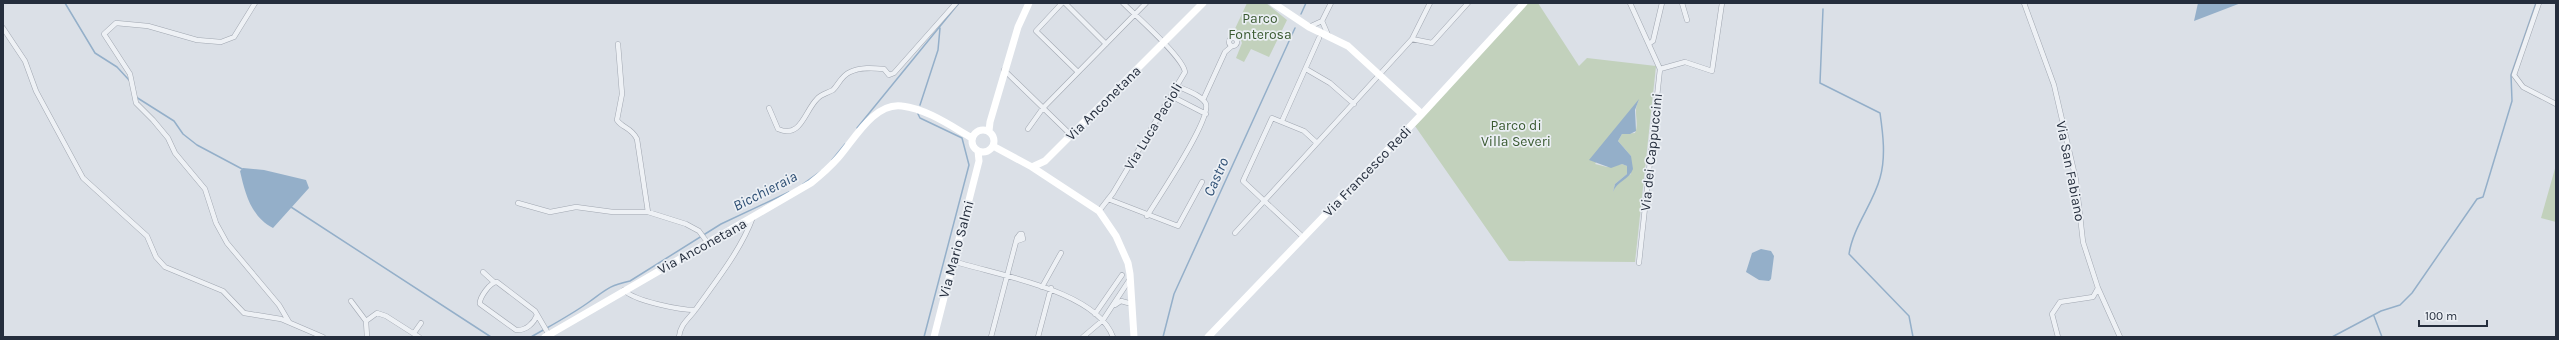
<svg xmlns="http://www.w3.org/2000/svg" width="2559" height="340" font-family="Karla,sans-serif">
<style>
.green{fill:#c2d1bc;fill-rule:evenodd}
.water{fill:#94afc9}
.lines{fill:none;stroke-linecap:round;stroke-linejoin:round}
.stream{stroke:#94afc9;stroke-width:1.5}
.street-casing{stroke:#a1a7b1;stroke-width:5.5}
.street{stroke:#eef1f5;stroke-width:4.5}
.secondary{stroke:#fff;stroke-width:7}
.labels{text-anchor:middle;stroke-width:3.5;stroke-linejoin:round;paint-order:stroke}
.park-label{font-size:14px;fill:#3a5a31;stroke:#ebeff4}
.street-label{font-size:14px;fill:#252e3d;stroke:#ebeff4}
.water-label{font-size:15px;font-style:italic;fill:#2d4e73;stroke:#ebeff4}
</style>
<rect width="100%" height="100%" fill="#dbe0e7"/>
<path class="green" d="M 1247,3 L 1266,3 L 1287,20 L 1269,57 L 1251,49 L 1244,62 L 1236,58 L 1242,43 L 1239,35 L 1233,33 Z
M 1527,3 L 1538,3 L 1579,66 L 1587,58 L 1656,66 L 1635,262 L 1509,261 L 1415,126 ZM 1639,100 C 1632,111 1640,122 1635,133 L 1622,134 L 1618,141 L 1631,156 L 1631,174 L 1617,183 L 1613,192 L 1615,184 L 1627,174 L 1627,166 L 1622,164 L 1607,167 L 1595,164 Z
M 2556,165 L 2556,222 L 2541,218 Z"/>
<path class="water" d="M 2198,3 L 2241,3 L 2194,21 Z
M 1639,99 L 1635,110 L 1636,131 L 1630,134 L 1622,134 L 1618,141 L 1631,156 L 1633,169 C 1629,180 1617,181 1613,192 L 1615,184 L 1627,174 L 1627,166 L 1622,164 L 1611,168 L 1589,160 Z
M 243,168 L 264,170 L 306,180 L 309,188 L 273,228 C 251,217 245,193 240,171 Z
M 1761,249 L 1771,251 L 1774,256 L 1771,279 L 1769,281 L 1759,280 L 1746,272 L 1752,253 Z"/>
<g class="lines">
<path class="stream" d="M 65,3 L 95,53 L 117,67 L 129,80
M 1823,9 L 1820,83 L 1880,113 C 1883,134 1886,157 1880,178 C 1873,204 1853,227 1849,254 L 1909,316 L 1913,337
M 1301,14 L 1306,3
M 136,97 L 174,121 L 183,134 L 197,145 L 244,170
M 920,105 L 938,50 L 940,28
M 918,114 L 920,118 L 962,138 L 969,165 L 924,337
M 857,128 L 959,3
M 832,160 L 845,144
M 803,184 L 821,171
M 291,207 L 491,337
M 2374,316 L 2382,337
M 531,337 C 550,326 571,315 589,302 C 607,289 608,286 630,281 L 721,224 L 789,192
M 1163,337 L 1174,294 L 1295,28
M 2332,337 L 2381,311 L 2400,305 L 2412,293 L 2477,199 L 2483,197 L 2512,101 L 2511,75 L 2536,3"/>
<defs>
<path id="street" d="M 255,3 L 234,37 L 221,42 L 197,40 L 148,26 L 116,23 L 104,34 L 130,74 L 136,103 L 153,120 L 168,138 L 175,153 L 205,189 L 216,223 L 227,243 L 279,305 L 289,322
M 1062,3 L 1036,31 L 1078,72
M 1065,3 L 1106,44
M 1630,3 L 1660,69 L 1639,263
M 1682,3 L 1687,20
M 2024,3 L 2054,85 L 2076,180 L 2083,242 L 2098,288 L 2120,337
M 2539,3 L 2514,75 L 2523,87 L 2556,104
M 1322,21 L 1328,35
M 1309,27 L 1322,21 L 1331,3
M 3,28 L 25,61 L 36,91 L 83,178 L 147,236 L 156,257 L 165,267 L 223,291 L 244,313 L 281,319 L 323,337
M1229 42a4 4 0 1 1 8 0a4 4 0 1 1-8 0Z
M 1412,39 L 1432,43 L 1468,3
M 1650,43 L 1653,41 L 1662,3
M 618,44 L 622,94 L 617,120 C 622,128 631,127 637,139 L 648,212
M 1306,69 L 1330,83 L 1354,104
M 1660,69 L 1685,62 L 1712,71 L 1722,3
M 1004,70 L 1071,135
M 1171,96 L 1206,114
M 1203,100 L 1225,52 L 1232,46
M 769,108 L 778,129 C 801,139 804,112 817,99 C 821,94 828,93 833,90 C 839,84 841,76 850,72 C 860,67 873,68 884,69 L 889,75 L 894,73 L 956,3
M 1282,121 L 1319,38
M 1028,129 L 1043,108 L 1146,3
M 1108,199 L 1178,226 L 1202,182
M 518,203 L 550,212 L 576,207 L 613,212 L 648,212 L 686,224 L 699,231 L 707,242
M 1099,211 L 1113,193 L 1185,72 C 1183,57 1136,16 1123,3
M 1147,216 C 1158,198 1211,120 1206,104 C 1202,95 1185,90 1177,86
M 1235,233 L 1412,39 L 1430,3
M 1303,237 L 1243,181 L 1272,118 L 1304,131 L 1317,143
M 953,261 C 996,275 1096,290 1113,337
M 483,272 L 494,282
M 1042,287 L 1061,253
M 624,290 C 634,301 680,310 695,310
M 351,301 L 366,321
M 1115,305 L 1121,301 L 1132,304
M 1095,314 L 1122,275
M 537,315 C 534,323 526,331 516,330 L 480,304 C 479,298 490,282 497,282 L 535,311 L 549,335
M 414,333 L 421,323
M 367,337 L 366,321 L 377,313 L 386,316 L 419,337
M 679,337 C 680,324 689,319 696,309 C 716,281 741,250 753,217
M 991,337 L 1017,238 L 1020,234 L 1022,234 L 1023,239 L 1017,241
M 1038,337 L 1051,288
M 1083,337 L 1103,320 L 1130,279
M 2058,337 L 2052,314 L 2060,302 L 2093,297 L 2098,288"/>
</defs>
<use href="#street" class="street-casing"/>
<use href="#street" class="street"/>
<path class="secondary" d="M 1273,3 L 1309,27 L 1348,46 L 1422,114
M972 141a11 11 0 1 1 22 0a11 11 0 1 1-22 0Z
M 989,131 L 990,122 L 1018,27 L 1029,3
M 993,146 L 1032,167 L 1045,161 L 1203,3
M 1032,167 L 1099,211 L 1116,236 L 1128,263 L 1130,274 L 1134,337
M 545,337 L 811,183 C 821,175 830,167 838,158 C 854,140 874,102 902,106 C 927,109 951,126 972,138
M 934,337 L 979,161 L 978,151
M 1208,337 L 1422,114 L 1524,3"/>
</g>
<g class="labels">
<g class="park-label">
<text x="1260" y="23">Parco<tspan x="1260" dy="16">Fonterosa</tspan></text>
<text x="1516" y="130">Parco di<tspan x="1516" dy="16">Villa Severi</tspan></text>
</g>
<g class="street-label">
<text transform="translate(1103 103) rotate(-45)" y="5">Via Anconetana</text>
<text transform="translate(1153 126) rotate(-59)" y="5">Via Luca Pacioli</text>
<text transform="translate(1651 152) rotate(-84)" y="5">Via dei Cappuccini</text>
<text transform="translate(1367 171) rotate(-46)" y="5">Via Francesco Redi</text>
<text transform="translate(2071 171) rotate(79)" y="5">Via San Fabiano</text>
<text transform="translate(702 246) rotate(-29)" y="5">Via Anconetana</text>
<text transform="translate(956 249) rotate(-75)" y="5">Via Mario Salmi</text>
</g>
<g class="water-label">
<text transform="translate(1216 177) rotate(-66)" y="5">Castro</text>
<text transform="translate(765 191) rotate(-27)" y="5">Bicchieraia</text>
</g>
</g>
<rect width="2559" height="340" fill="none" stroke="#252e3d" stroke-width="8"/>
<path d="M2419 320v6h68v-6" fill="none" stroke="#252e3d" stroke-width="2"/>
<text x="2425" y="320" font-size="12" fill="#252e3d" stroke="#ebeff4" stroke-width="3" paint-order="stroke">100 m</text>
</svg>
